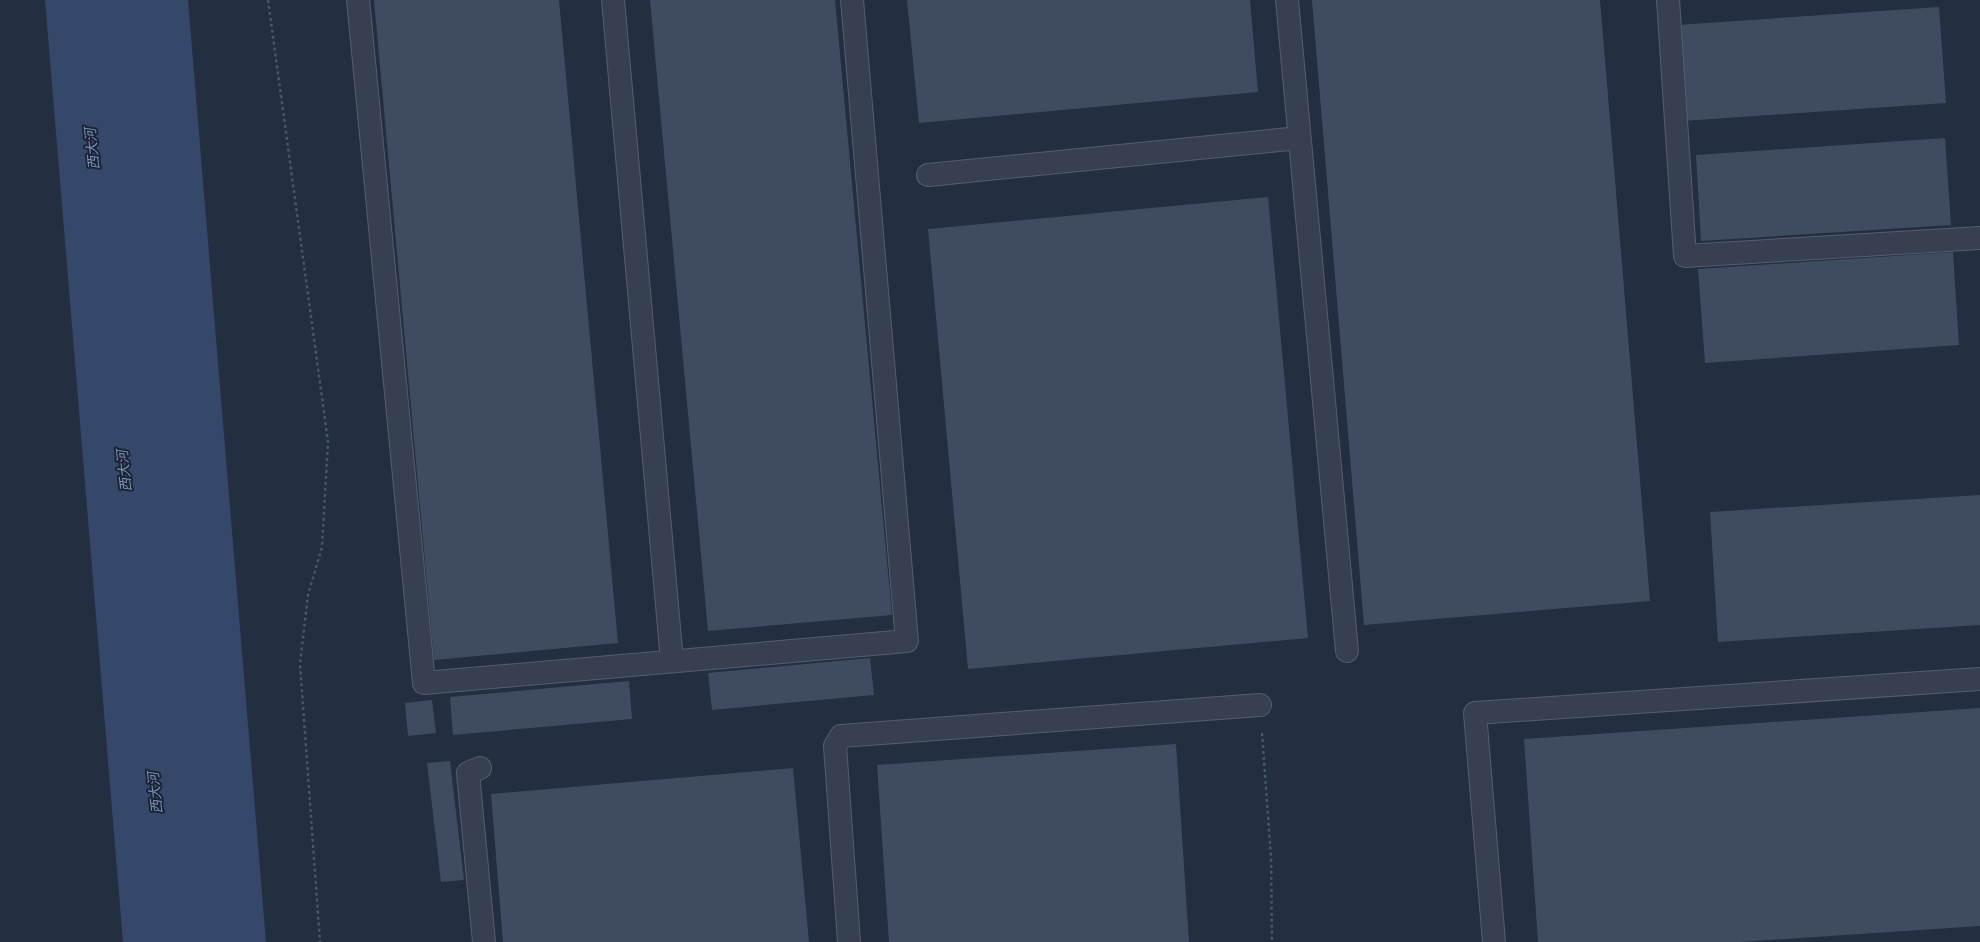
<svg xmlns="http://www.w3.org/2000/svg" width="1980" height="942" font-family="Rubik,'Noto Sans SC',sans-serif">
<style>
.water{fill:#354869}
.building{fill:#3f4b61}
.lines{fill:none;stroke-linecap:round;stroke-linejoin:round}
.minor-casing{stroke:#555e6e;stroke-width:24}
.path{stroke:#435a5f;stroke-width:2.5;stroke-dasharray:3 3;stroke-linecap:butt}
.minor{stroke:#374051;stroke-width:22}
.labels{text-anchor:middle;stroke-width:4;stroke-linejoin:round;paint-order:stroke}
.water-label{font-size:14px;font-style:italic;fill:#798fb5;stroke:#1c2536}
</style>
<rect width="100%" height="100%" fill="#232e41"/>
<path class="water" d="M 45,0 L 188,0 L 266,942 L 123,942 Z"/>
<path class="building" d="M 374,0 L 559,0 L 618,643 L 434,660 Z
M 650,0 L 835,0 L 892,615 L 708,631 Z
M 907,0 L 1250,0 L 1258,92 L 919,123 Z
M 1312,0 L 1600,0 L 1650,601 L 1364,625 Z
M 1939,7 L 1946,103 L 1683,121 L 1677,25 Z
M 1945,138 L 1951,225 L 1701,241 L 1696,155 Z
M 1268,197 L 1308,638 L 968,669 L 928,229 Z
M 1953,252 L 1959,345 L 1705,363 L 1698,269 Z
M 1980,495 L 1980,625 L 1718,642 L 1710,512 Z
M 870,658 L 874,695 L 712,710 L 708,673 Z
M 629,681 L 632,719 L 453,735 L 450,697 Z
M 432,700 L 436,733 L 408,736 L 405,703 Z
M 1980,708 L 1980,926 L 1740,942 L 1538,942 L 1524,739 Z
M 1176,744 L 1189,942 L 889,942 L 877,765 Z
M 450,761 L 464,880 L 441,882 L 427,763 Z
M 793,768 L 809,942 L 503,942 L 491,794 Z"/>
<g class="lines">
<defs>
<path id="minor" d="M 358,0 L 424,683 L 907,641 L 852,0
M 613,0 L 672,661
M 1287,0 L 1347,651
M 1668,0 L 1685,256 L 1980,238
M 928,175 L 1299,138
M 480,768 L 468,773 L 484,942
M 849,942 L 835,746 L 841,736 L 1260,705
M 1494,942 L 1475,713 L 1980,679"/>
</defs>
<use href="#minor" class="minor-casing"/>
<path class="path" d="M 268,0 L 328,442 L 322,547 L 308,595 L 300,664 L 320,942
M 1262,733 L 1271,857 L 1272,942"/>
<use href="#minor" class="minor"/>
</g>
<g class="labels">
<g class="water-label">
<text transform="translate(92 149) rotate(-96)" y="5">西大河</text>
<text transform="translate(124 471) rotate(-96)" y="5">西大河</text>
<text transform="translate(155 793) rotate(-96)" y="5">西大河</text>
</g>
</g>
</svg>
